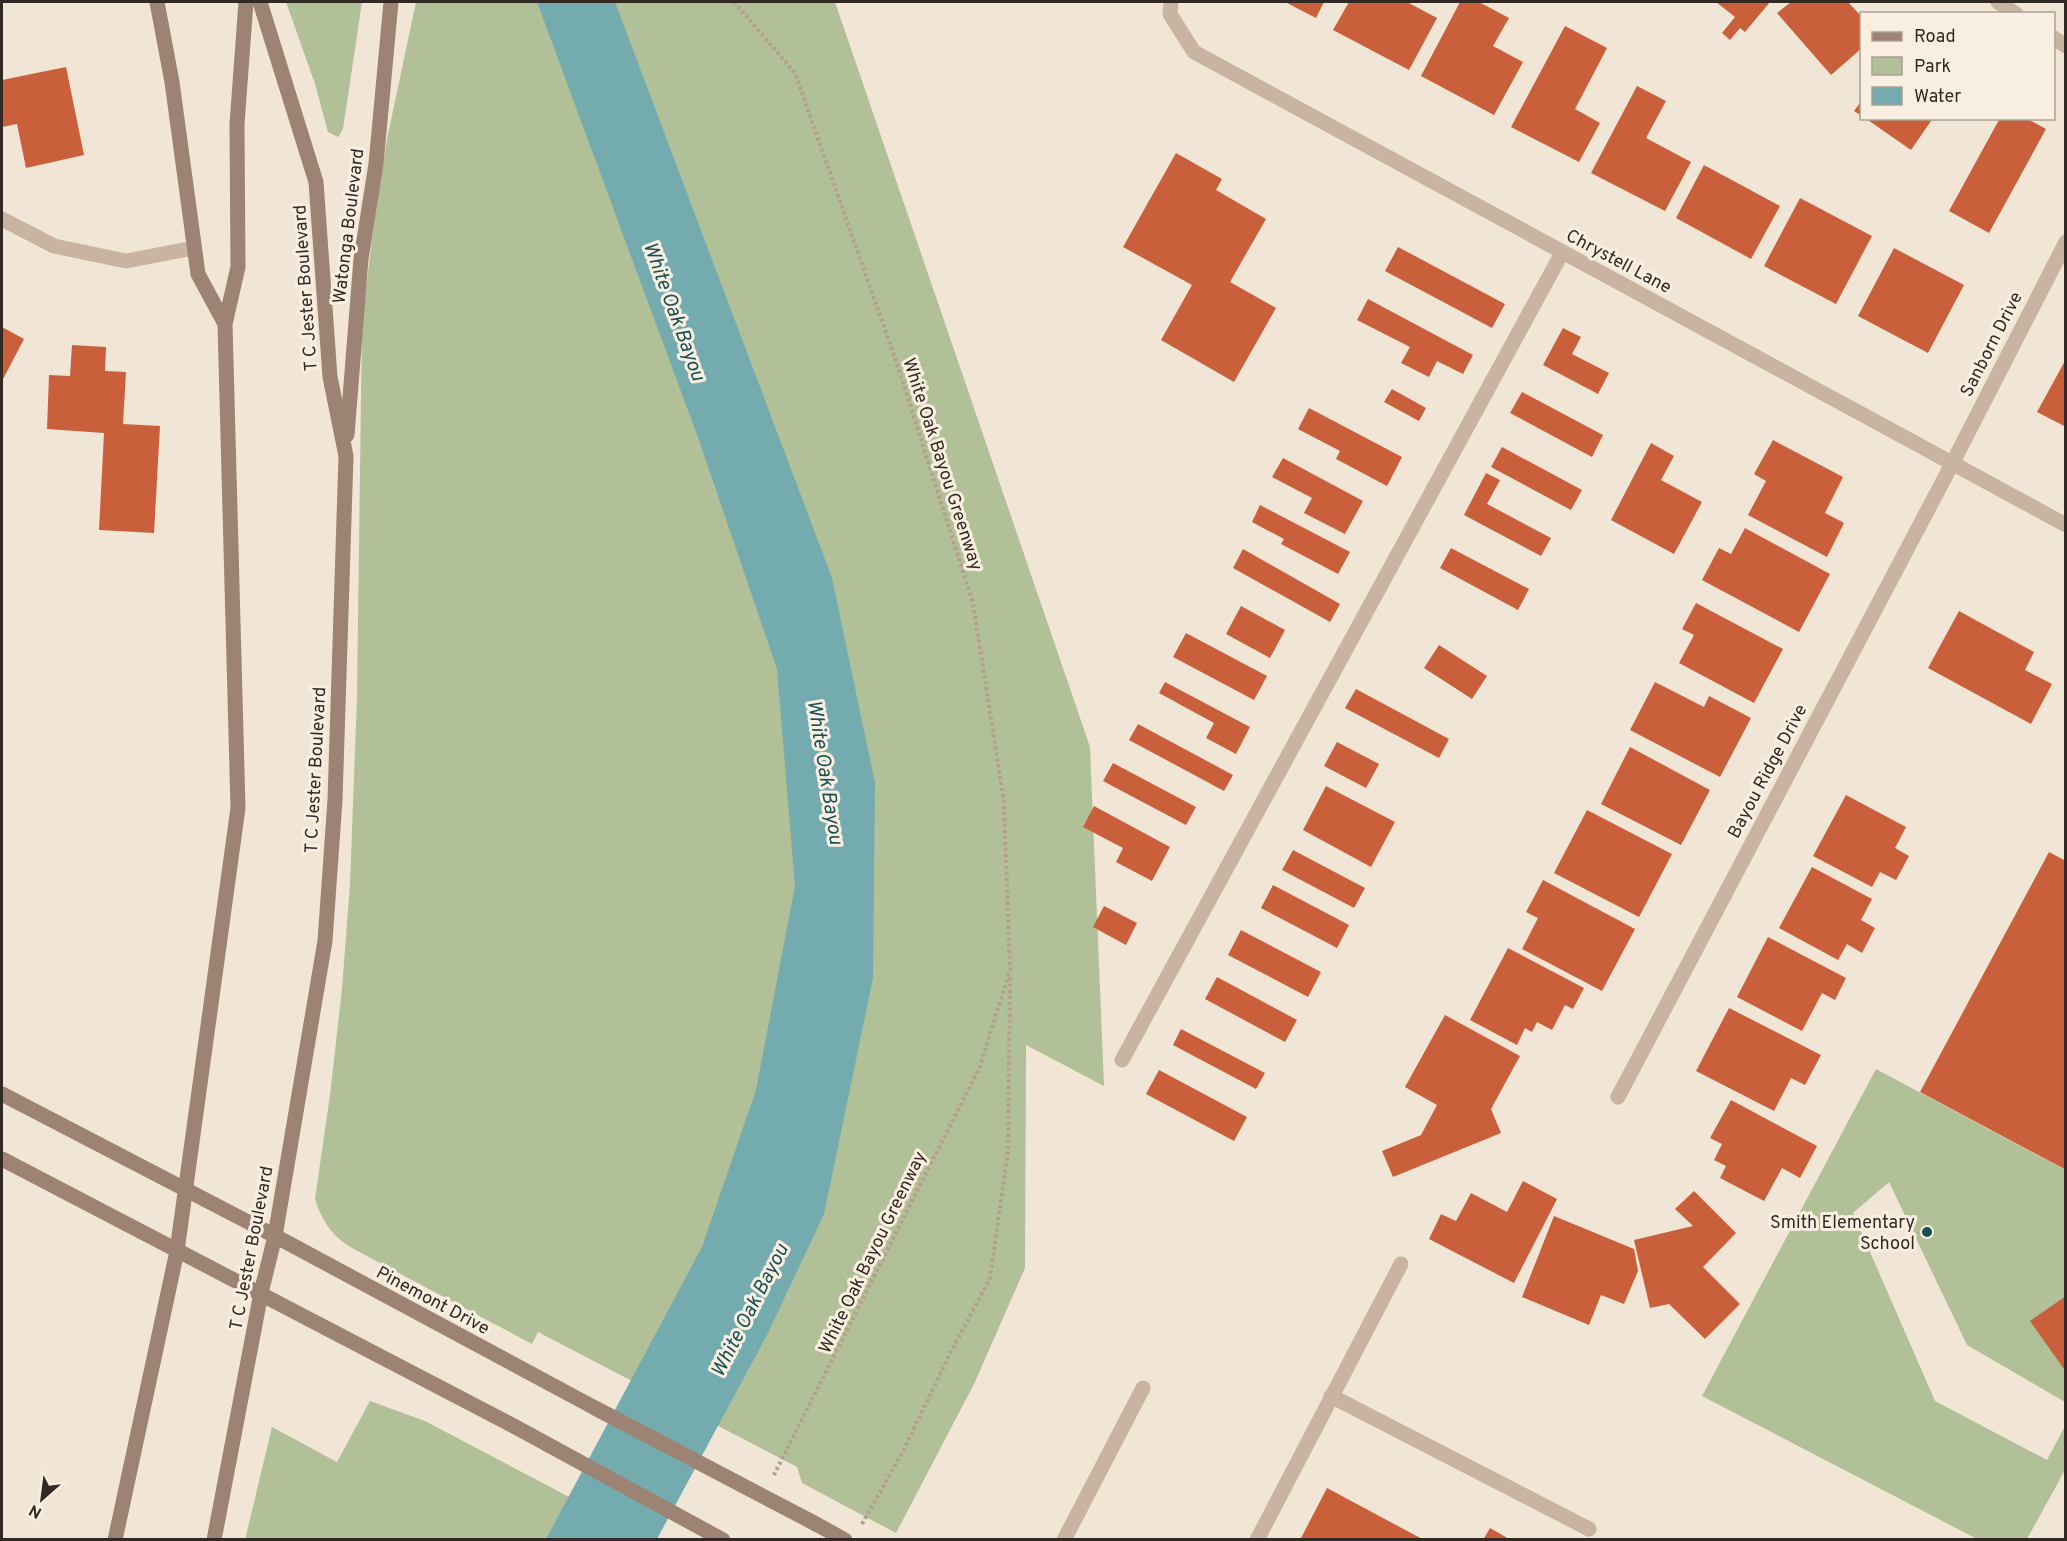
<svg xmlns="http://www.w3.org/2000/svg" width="2067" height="1541" font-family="Overpass,sans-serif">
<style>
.green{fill:#b1c096}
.water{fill:#74abaf}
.building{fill:#ca603b}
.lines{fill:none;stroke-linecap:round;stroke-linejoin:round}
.path{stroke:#b59e8c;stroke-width:4;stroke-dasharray:3 3;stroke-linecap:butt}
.lane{stroke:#c9b4a2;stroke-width:15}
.street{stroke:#c9b4a2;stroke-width:15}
.secondary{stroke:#9c8373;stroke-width:15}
.secondary-bridge{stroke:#9c8373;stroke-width:15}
.poi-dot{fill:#195055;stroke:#f9efe1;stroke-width:2}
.labels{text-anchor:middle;stroke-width:6;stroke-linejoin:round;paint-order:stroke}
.street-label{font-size:18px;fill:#332924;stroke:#f9efe1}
.poi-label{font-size:18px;fill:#332924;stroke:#f9efe1;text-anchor:end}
.water-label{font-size:20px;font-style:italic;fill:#195055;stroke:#f9efe1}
</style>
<rect width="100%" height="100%" fill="#f1e5d5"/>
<path class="green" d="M 286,2 L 362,2 L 343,129 L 338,137 L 328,132 L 315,84 Z
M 416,2 L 835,2 L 1090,747 L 1104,1086 L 1026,1045 L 1025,1268 L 974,1384 L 896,1533 L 802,1483 L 797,1467 L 538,1332 L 532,1344 L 352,1248 C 332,1236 322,1221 315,1199 L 330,1095 L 342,989 L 350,884 L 357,697 L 362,323 L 373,231 L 387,139 Z
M 1876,1069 L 2065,1170 L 2065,1402 L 1967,1345 L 1889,1182 L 1853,1213 L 1935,1401 L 2047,1460 L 2065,1426 L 2065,1470 L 2027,1539 L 1977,1539 L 1702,1396 Z
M 370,1401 L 425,1421 L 649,1539 L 245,1540 L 272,1427 L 337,1462 Z"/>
<path class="water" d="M 537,2 L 615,2 L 832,578 L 875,783 L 873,978 L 824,1214 L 767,1335 L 657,1539 L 546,1539 L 702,1247 L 756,1090 L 795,886 L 777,669 L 700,443 Z"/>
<path class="building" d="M 1285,2 L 1324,2 L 1316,18 Z
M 1349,2 L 1407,2 L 1437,18 L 1409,70 L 1333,30 Z
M 1460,2 L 1479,2 L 1509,18 L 1493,46 L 1523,62 L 1494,115 L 1421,76 Z
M 1716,2 L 1770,2 L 1745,32 L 1740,28 L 1730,40 L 1722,33 L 1735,17 Z
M 1791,2 L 1848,2 L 1862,17 L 1862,48 L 1831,75 L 1777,13 Z
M 1565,26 L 1607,48 L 1575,109 L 1600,123 L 1579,162 L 1511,127 Z
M 66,67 L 84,155 L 26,168 L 17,124 L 2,127 L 2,80 Z
M 1637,86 L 1666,101 L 1646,138 L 1691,162 L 1665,211 L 1591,173 Z
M 1862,100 L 1862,116 L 1854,111 Z
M 1865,118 L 1933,118 L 1911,150 Z
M 2000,118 L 2026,118 L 2046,129 L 1989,233 L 1949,211 Z
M 1176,153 L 1222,179 L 1216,190 L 1266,219 L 1230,282 L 1276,308 L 1234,382 L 1161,340 L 1192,285 L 1123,247 Z
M 1704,165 L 1780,206 L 1751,259 L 1676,218 Z
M 1800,198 L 1872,236 L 1836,304 L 1764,266 Z
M 1398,247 L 1505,304 L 1492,328 L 1385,271 Z
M 1894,248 L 1964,285 L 1928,353 L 1858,316 Z
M 1368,299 L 1473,355 L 1463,374 L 1437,361 L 1429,377 L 1401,363 L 1410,347 L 1357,320 Z
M 2,327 L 24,339 L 2,381 Z
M 1563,328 L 1581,337 L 1572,354 L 1609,373 L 1598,394 L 1543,365 Z
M 72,345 L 106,347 L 105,371 L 126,372 L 123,424 L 160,426 L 154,533 L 99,530 L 104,433 L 47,429 L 49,375 L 70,376 Z
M 2066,359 L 2066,427 L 2037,412 Z
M 1392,389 L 1426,408 L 1419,421 L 1384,402 Z
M 1522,392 L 1603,435 L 1592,457 L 1510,413 Z
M 1309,408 L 1402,457 L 1387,486 L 1336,459 L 1340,451 L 1298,429 Z
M 1773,440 L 1843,477 L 1825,513 L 1844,523 L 1827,557 L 1748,515 L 1766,481 L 1754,474 Z
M 1651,443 L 1674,456 L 1661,480 L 1702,502 L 1674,554 L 1611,520 Z
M 1502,447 L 1582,490 L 1571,510 L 1491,467 Z
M 1283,458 L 1363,501 L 1345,534 L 1304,513 L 1312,498 L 1272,477 Z
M 1486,473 L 1500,480 L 1487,504 L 1551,538 L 1541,556 L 1464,515 Z
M 1260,505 L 1350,552 L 1338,574 L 1281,544 L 1284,539 L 1252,522 Z
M 1745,528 L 1830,574 L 1799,632 L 1702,580 L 1719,548 L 1731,554 Z
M 1451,548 L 1529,589 L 1518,610 L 1440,568 Z
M 1243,549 L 1340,604 L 1330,622 L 1233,568 Z
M 1696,603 L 1783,649 L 1754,703 L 1679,663 L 1694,635 L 1682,629 Z
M 1241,606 L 1285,630 L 1270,658 L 1226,634 Z
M 1959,611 L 2034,652 L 2025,670 L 2052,684 L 2031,724 L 1928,668 Z
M 1186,633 L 1267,676 L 1254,700 L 1173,657 Z
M 1439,645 L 1487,676 L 1472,699 L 1424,668 Z
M 1165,682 L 1250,727 L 1236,754 L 1206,738 L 1214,723 L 1159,693 Z
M 1655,682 L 1704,707 L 1709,696 L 1751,718 L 1720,777 L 1630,730 Z
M 1356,689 L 1449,739 L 1439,758 L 1345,708 Z
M 1138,724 L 1233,775 L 1224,791 L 1129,740 Z
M 1337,742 L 1379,764 L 1366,788 L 1324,766 Z
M 1630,747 L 1710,790 L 1681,845 L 1601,804 Z
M 1113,763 L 1196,807 L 1186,825 L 1103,781 Z
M 1326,786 L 1395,822 L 1371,867 L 1303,830 Z
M 1846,795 L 1906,827 L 1895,848 L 1909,856 L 1896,880 L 1880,872 L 1872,887 L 1813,856 Z
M 1094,806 L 1170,847 L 1152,881 L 1116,862 L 1123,848 L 1083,827 Z
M 1587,810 L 1672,854 L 1639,917 L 1554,873 Z
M 1293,850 L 1365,888 L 1354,908 L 1282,870 Z
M 2049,852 L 2066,861 L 2066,1170 L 1920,1092 Z
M 1812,867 L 1872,899 L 1861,920 L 1875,928 L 1862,953 L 1847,944 L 1838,960 L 1779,928 Z
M 1543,880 L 1635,929 L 1602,991 L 1522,949 L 1538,918 L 1526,912 Z
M 1273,885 L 1349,925 L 1337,948 L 1261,908 Z
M 1104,906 L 1137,923 L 1126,945 L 1093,927 Z
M 1241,930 L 1321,972 L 1308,997 L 1228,955 Z
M 1768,937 L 1846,978 L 1835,1000 L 1822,993 L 1802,1031 L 1737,997 Z
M 1508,948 L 1584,988 L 1573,1009 L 1565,1005 L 1552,1030 L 1537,1022 L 1532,1032 L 1525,1028 L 1517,1045 L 1470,1020 Z
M 1217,977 L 1297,1020 L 1285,1042 L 1205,999 Z
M 1729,1008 L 1821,1055 L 1805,1085 L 1791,1078 L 1774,1111 L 1696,1071 Z
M 1445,1015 L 1520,1056 L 1491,1109 L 1501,1133 L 1393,1177 L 1382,1151 L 1421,1135 L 1437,1105 L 1405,1087 Z
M 1181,1029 L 1265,1073 L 1256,1089 L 1173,1045 Z
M 1159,1070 L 1247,1117 L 1234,1141 L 1146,1094 Z
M 1731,1100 L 1817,1146 L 1800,1178 L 1782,1168 L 1764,1201 L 1720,1178 L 1726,1166 L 1714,1160 L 1722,1144 L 1710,1138 Z
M 1523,1181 L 1557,1199 L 1514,1283 L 1429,1239 L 1441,1214 L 1456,1221 L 1471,1193 L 1507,1212 Z
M 1694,1191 L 1736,1233 L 1703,1267 L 1740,1304 L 1705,1339 L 1669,1304 L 1650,1308 L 1634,1240 L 1693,1226 L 1675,1209 Z
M 1554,1216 L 1634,1249 L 1638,1271 L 1624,1304 L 1601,1295 L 1589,1325 L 1522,1297 Z
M 2066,1296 L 2066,1372 L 2030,1321 Z
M 1327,1488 L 1424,1540 L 1300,1540 Z
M 1490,1528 L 1511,1540 L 1483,1540 Z"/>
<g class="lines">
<path class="path" d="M 734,2 L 795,73 L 896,361 L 973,603 L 1004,803 L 1010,970 L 980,1066 L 774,1475
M 862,1524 L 902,1453 L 950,1354 L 990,1278 L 1008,1151 L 1010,976"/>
<path class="lane" d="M 1122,1060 L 1562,253
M 1331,1396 L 1589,1529
M 1064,1540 L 1143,1388
M 1257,1540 L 1401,1264"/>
<path class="street" d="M 1171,2 L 1170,14 L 1194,52 L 2066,525
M 1998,2 L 2016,14
M 2054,38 L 2066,46
M 2,219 L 54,246 L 126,261 L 194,248
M 1618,1097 L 1952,464 L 2066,242"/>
<path class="secondary" d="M 225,324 L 238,267 L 237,124 L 246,2
M 347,435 L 361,259 L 376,164 L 391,2
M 2,1094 L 275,1236 L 595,1408
M 2,1159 L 510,1424 L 723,1540
M 816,1524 L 845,1540
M 115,1540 L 177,1251 L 238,808 L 225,324 L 198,274 L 172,82 L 157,2
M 214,1540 L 261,1293 L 275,1236 L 325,941 L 335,800 L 346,456 L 330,377 L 316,182 L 260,2"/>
<path class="secondary-bridge" d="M 595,1408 L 816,1524"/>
</g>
<circle class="poi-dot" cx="1927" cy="1232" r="6"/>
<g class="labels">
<g class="street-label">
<text transform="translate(348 226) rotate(-83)" y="6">Watonga Boulevard</text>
<text transform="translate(1619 261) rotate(28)" y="6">Chrystell Lane</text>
<text transform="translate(305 288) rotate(-94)" y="6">T C Jester Boulevard</text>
<text transform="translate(1991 344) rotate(-63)" y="6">Sanborn Drive</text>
<text transform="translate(943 464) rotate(72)" y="6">White Oak Bayou Greenway</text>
<text transform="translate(315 770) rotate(-87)" y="6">T C Jester Boulevard</text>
<text transform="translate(1767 771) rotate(-62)" y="6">Bayou Ridge Drive</text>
<text transform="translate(251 1248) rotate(-79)" y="6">T C Jester Boulevard</text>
<text transform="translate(872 1252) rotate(-64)" y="6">White Oak Bayou Greenway</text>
<text transform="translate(433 1300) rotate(28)" y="6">Pinemont Drive</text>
</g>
<g class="poi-label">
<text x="1915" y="1228">Smith Elementary<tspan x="1915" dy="21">School</tspan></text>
</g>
<g class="water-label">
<text transform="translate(675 311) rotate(70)" y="7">White Oak Bayou</text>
<text transform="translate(826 772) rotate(81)" y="7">White Oak Bayou</text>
<text transform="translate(749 1310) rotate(-63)" y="7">White Oak Bayou</text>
</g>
</g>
<rect width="2067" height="1541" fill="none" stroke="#332924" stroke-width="6"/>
<rect x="1860" y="12" width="195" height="108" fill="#f9efe1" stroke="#aaa095" stroke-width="1.5"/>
<rect x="1872" y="32" width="30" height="9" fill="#9c8373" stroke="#aaa095" stroke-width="1.5"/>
<text x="1914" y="42" font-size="18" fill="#332924">Road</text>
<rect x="1872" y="57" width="30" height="18" fill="#b1c096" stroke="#aaa095" stroke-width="1.5"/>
<text x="1914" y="72" font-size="18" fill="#332924">Park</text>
<rect x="1872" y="87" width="30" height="18" fill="#74abaf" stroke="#aaa095" stroke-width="1.5"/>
<text x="1914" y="102" font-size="18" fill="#332924">Water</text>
<g transform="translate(42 1499) rotate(208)" stroke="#f9efe1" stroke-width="4.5" paint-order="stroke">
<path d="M0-4.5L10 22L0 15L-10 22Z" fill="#332924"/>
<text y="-9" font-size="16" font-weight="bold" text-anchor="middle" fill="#332924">N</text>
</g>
</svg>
